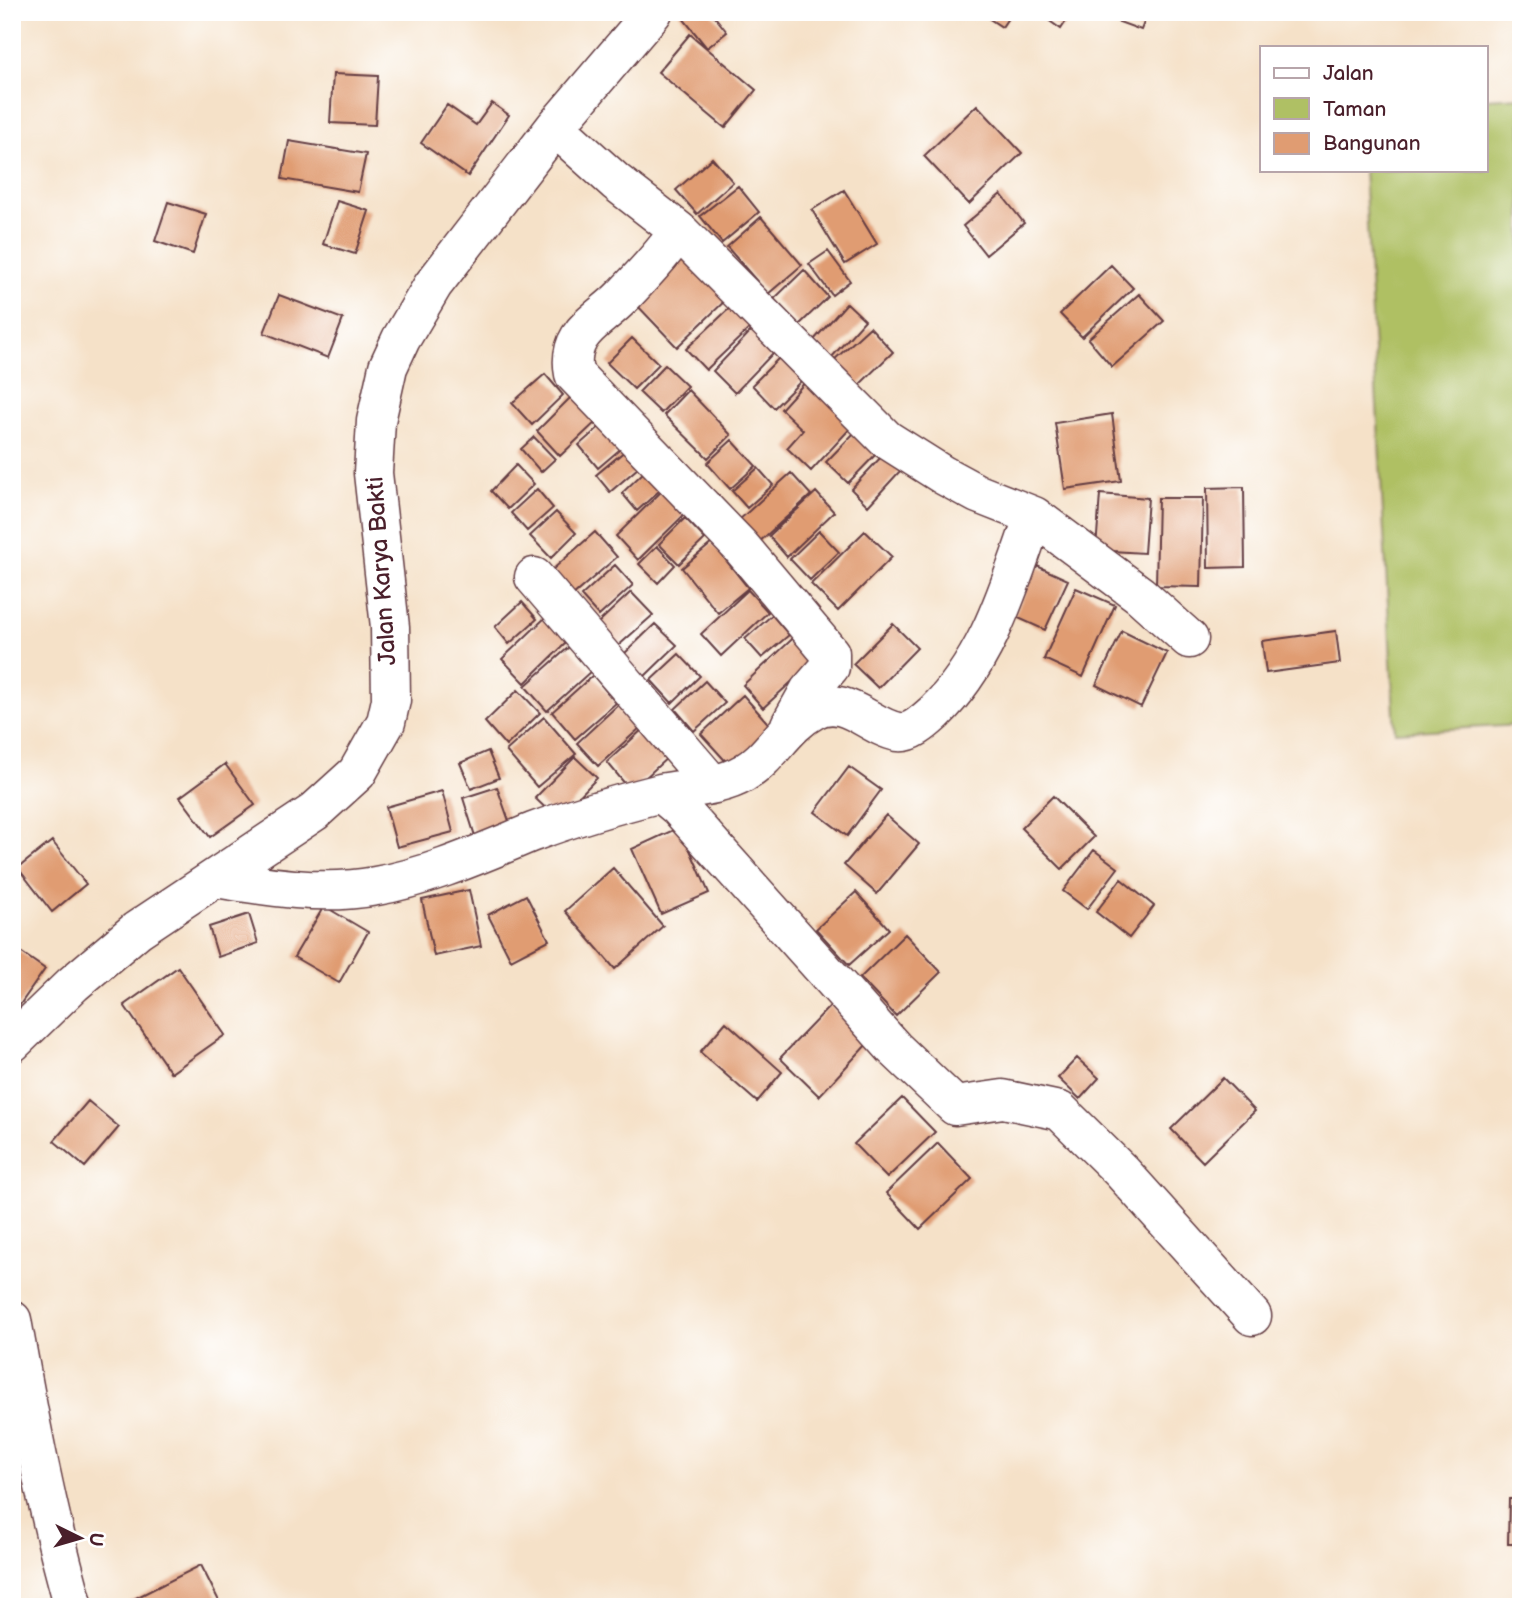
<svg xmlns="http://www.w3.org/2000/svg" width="1533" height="1619" font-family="'Balsamiq Sans',sans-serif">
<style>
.green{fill:#afc064;stroke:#7c7048;stroke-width:2}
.building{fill:#e09c72}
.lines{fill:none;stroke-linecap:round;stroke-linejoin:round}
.minor-casing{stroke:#643c43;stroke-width:41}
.minor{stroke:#fff;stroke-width:38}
.labels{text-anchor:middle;stroke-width:6;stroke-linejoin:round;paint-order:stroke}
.street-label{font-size:24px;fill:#4a1f2b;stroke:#fff}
</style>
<rect width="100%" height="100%" fill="#fff"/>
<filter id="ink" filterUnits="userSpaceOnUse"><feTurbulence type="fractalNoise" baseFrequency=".0143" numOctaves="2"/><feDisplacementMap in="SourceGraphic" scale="14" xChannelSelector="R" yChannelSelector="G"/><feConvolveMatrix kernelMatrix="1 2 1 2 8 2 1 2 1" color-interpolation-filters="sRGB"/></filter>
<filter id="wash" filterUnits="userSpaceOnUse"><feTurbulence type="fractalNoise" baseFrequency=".00686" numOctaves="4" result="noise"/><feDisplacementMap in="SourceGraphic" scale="28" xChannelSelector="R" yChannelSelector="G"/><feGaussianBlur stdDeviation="1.57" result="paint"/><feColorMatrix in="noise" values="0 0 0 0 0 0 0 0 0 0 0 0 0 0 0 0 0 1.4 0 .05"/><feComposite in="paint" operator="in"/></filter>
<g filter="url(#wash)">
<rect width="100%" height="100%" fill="#f5e1c8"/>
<path class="green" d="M 1521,97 L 1521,725 L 1395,732 L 1364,170 L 1486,170 L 1486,99 Z"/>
<g id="blocks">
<path class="building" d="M 678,12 L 711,12 L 727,32 L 707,48 Z
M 979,12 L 1012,12 L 1002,27 Z
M 1037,12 L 1072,12 L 1061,29 Z
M 1114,12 L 1148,12 L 1141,30 L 1111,19 Z
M 690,34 L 756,90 L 725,128 L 658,72 Z
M 333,74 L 378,76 L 375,125 L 330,123 Z
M 492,103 L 509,115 L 468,176 L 421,143 L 447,105 L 476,125 Z
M 977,105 L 1022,153 L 969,204 L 924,156 Z
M 289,141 L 366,154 L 358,192 L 282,179 Z
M 712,158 L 733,182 L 697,214 L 676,190 Z
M 738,186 L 759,212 L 722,243 L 700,216 Z
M 844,190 L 877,244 L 845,264 L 812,210 Z
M 1001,194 L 1024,223 L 986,255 L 963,226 Z
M 337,201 L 369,211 L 355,254 L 323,244 Z
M 168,202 L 206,214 L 193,254 L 155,241 Z
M 761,217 L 802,265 L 768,294 L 727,247 Z
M 688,250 L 730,296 L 677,347 L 634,302 Z
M 828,251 L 850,281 L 832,295 L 809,264 Z
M 1111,265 L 1133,288 L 1082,337 L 1060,314 Z
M 804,270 L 828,297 L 799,325 L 774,299 Z
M 1139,294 L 1164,321 L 1112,367 L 1088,339 Z
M 279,295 L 343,319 L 328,358 L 264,333 Z
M 847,303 L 865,320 L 831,358 L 813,341 Z
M 733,305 L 752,326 L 706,370 L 686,349 Z
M 870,327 L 893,352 L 858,386 L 834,360 Z
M 752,330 L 774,352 L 735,393 L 713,371 Z
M 632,338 L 659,364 L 634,389 L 607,363 Z
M 785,352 L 807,375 L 774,408 L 752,385 Z
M 665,365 L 687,386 L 661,413 L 639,392 Z
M 545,374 L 563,395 L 532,425 L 512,403 Z
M 809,378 L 856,422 L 811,471 L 787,448 L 803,430 L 781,409 Z
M 688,390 L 731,435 L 708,458 L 664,415 Z
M 575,393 L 599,419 L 560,456 L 537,431 Z
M 1112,414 L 1121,481 L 1065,489 L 1055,423 Z
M 604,423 L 624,446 L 598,468 L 579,445 Z
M 857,430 L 879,451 L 848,483 L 826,462 Z
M 534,437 L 555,459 L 541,472 L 521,449 Z
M 732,440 L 756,466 L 730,489 L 707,463 Z
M 626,450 L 639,467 L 610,492 L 596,475 Z
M 883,455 L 900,471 L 868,506 L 851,489 Z
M 516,465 L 534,484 L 508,509 L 491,491 Z
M 758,468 L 773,485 L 747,508 L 732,491 Z
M 644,472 L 660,490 L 637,511 L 622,493 Z
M 791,473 L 811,495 L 758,543 L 738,521 Z
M 1244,487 L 1245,567 L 1208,568 L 1207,488 Z
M 665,488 L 688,511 L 638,560 L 616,536 Z
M 537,489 L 553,508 L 527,531 L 511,513 Z
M 816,492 L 834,512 L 787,557 L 769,536 Z
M 1100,494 L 1148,498 L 1144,553 L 1096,550 Z
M 1158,498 L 1203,498 L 1201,587 L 1156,586 Z
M 556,512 L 576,533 L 551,558 L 530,536 Z
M 685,518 L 705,539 L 679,564 L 659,544 Z
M 819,531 L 839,552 L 810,580 L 790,559 Z
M 865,531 L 892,557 L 838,611 L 811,584 Z
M 595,532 L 617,557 L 573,595 L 552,570 Z
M 712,543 L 748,588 L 718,613 L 682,568 Z
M 657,546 L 675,565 L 658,583 L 639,564 Z
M 615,565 L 633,585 L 599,616 L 581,596 Z
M 1037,566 L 1068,580 L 1045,630 L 1014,616 Z
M 1076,588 L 1115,605 L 1083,677 L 1044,659 Z
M 748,590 L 768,612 L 721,656 L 701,634 Z
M 631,592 L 653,615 L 618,646 L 598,623 Z
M 522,602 L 537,619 L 509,644 L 495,627 Z
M 772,615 L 789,635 L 762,658 L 745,639 Z
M 547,616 L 569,640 L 525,683 L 502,659 Z
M 655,624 L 677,645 L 644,677 L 623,655 Z
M 893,624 L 917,648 L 878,688 L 853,664 Z
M 802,630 L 823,653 L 763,708 L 743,685 Z
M 1122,631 L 1167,653 L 1141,707 L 1096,685 Z
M 1336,631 L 1340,663 L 1266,673 L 1262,641 Z
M 569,647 L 591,671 L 547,711 L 525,686 Z
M 679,654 L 700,676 L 672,703 L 651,680 Z
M 593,675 L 616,703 L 575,739 L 552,712 Z
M 705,681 L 725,703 L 694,731 L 675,709 Z
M 518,690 L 540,713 L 506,746 L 485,722 Z
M 743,695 L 773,729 L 731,767 L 701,734 Z
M 619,704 L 640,728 L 598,766 L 577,743 Z
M 544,717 L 576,754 L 537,787 L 506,751 Z
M 644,728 L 669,756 L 631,791 L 607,762 Z
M 488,751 L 499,778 L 471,789 L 460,763 Z
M 575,757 L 597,778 L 557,819 L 535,798 Z
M 225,764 L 255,805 L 210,837 L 180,797 Z
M 849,767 L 881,790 L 847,836 L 815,812 Z
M 497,787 L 510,824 L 475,836 L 463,798 Z
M 442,791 L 453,832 L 397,847 L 386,807 Z
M 1053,796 L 1094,837 L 1062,869 L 1021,828 Z
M 886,815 L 919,844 L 877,894 L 844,865 Z
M 680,827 L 709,893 L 661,914 L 632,849 Z
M 52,841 L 86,884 L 52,912 L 18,868 Z
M 1094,850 L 1118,868 L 1087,909 L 1063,891 Z
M 613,868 L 663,926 L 615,969 L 565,911 Z
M 1121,879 L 1154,906 L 1129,938 L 1096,912 Z
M 469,890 L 481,946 L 434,956 L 422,900 Z
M 856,892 L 889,929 L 849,965 L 816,929 Z
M 526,895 L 549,940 L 511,960 L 488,915 Z
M 324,906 L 368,932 L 339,983 L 294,957 Z
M 249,914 L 258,943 L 218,957 L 209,927 Z
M 905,934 L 941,972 L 896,1016 L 860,978 Z
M 12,946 L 45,969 L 12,1016 Z
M 178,967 L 225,1035 L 171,1073 L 124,1005 Z
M 830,1006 L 868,1043 L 819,1096 L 780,1058 Z
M 726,1022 L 782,1072 L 757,1102 L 700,1052 Z
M 1077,1058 L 1099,1078 L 1080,1099 L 1058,1078 Z
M 1223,1078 L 1255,1111 L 1203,1162 L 1171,1129 Z
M 902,1098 L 935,1132 L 887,1178 L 854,1144 Z
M 88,1101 L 119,1127 L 85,1167 L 54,1141 Z
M 938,1143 L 972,1179 L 920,1229 L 886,1193 Z
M 1519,1460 L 1521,1460 L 1521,1488 L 1517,1488 Z
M 1509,1499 L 1521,1499 L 1521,1544 L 1508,1544 Z
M 201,1565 L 222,1607 L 118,1607 Z"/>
</g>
</g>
<g filter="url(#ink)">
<use href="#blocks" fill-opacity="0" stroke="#643c43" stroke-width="2"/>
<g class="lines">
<defs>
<path id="minor" d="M 555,127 L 616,182 L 679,231 C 662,255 643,275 622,297 C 598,322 566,332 574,374 L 741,547 L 830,653 L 830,667 L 809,691 L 790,725
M 679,231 L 886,439 L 943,475 L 978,494 L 1034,516
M 534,577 L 712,784
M 661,793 C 687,788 721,787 744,773 C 771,758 784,726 814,710 C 845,693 869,727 898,732 C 911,734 924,722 934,713 C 989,660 1009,586 1034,516 L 1140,595 L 1189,639
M 216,878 C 269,887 323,896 376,886 C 429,877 484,852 533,832 C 575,816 618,804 661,793 L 679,808 L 894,1048 L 955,1106 L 1003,1099 L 1060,1111 L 1122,1172 L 1252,1316
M 12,1043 L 73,984 L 137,930 L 314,812 L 357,773 L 386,722 L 391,700 L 390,627 L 373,473 L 376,421 L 388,367 L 401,339 L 433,285 L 555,127 L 653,12
M 12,1320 C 29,1416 47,1512 74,1607"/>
</defs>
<use href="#minor" class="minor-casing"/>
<use href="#minor" class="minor"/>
</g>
</g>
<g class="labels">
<g class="street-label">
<text transform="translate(381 571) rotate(-94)" y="8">Jalan Karya Bakti</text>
</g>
</g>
<rect width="1533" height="1619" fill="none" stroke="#fff" stroke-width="42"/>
<rect x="1260" y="46" width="228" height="126" fill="#ffffff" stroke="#b7a5aa" stroke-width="2"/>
<rect x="1274" y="68" width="35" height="10" fill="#ffffff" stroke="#b7a5aa" stroke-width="2"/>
<text x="1323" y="80" font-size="21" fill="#4a1f2b">Jalan</text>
<rect x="1274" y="98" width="35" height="21" fill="#afc064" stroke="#b7a5aa" stroke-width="2"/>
<text x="1323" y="116" font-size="21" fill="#4a1f2b">Taman</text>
<rect x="1274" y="133" width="35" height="21" fill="#e09c72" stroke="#b7a5aa" stroke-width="2"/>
<text x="1323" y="150" font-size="21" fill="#4a1f2b">Bangunan</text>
<g transform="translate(80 1538) rotate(95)" stroke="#ffffff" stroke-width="5" paint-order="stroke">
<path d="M0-5L12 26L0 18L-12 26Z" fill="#4a1f2b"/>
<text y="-10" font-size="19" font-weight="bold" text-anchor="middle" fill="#4a1f2b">U</text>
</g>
</svg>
